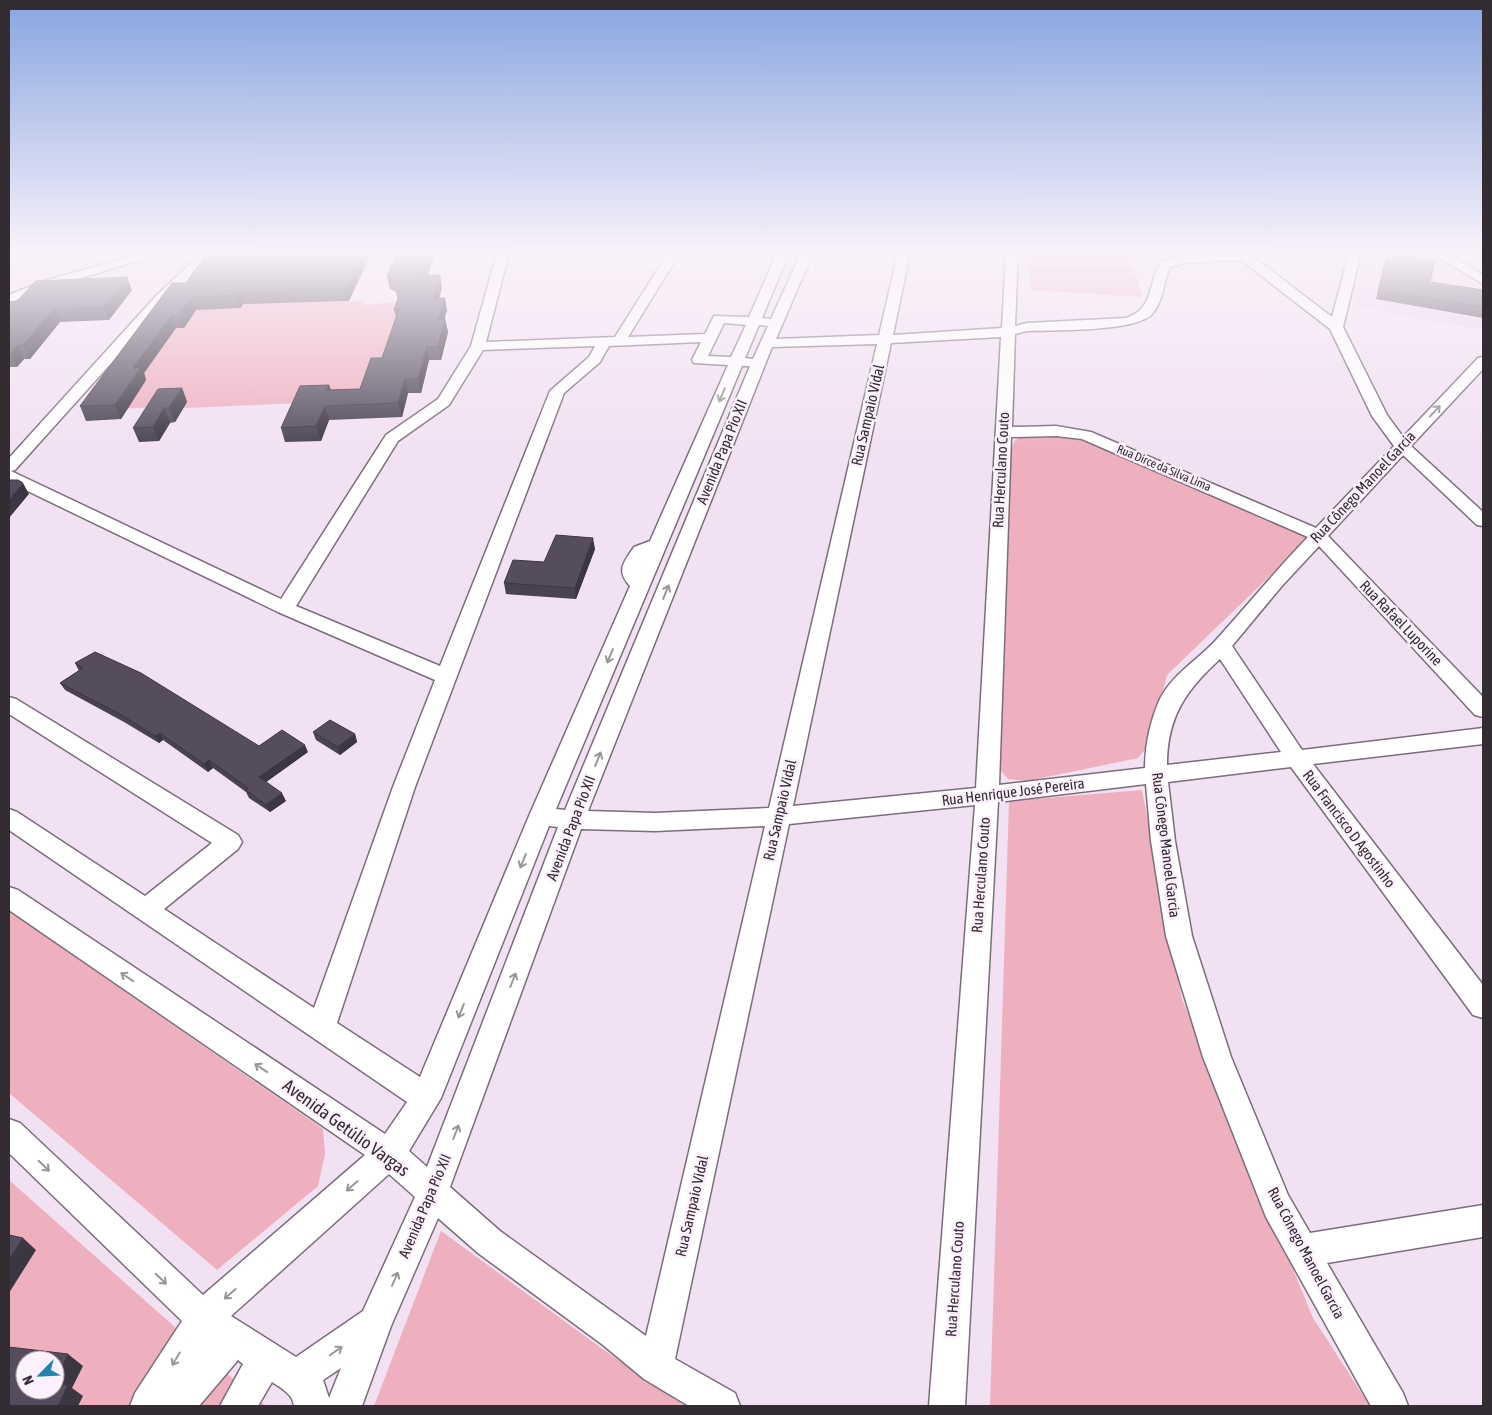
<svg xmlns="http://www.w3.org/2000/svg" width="1492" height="1415" font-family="'Asap Condensed',sans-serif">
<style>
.built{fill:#ead4ea}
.green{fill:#eeafbf;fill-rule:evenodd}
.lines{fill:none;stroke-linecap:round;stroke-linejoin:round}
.minor-casing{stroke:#7b6d7c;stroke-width:3}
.minor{fill:#fff;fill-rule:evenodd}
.wall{fill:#494251}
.shaded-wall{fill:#3c3642}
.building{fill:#554d5e;stroke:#3c3642}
.oneway{stroke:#999699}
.labels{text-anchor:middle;stroke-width:5;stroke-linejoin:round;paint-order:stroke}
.far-street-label{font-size:12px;fill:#332c33;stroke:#fdf0fd}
.street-label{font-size:15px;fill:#332c33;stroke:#fdf0fd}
.near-street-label{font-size:18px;fill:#332c33;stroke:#fdf0fd}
</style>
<rect width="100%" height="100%" fill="#f2e1f2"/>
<path class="built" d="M 1365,253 L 1432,253 L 1483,287 L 1483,330 L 1353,306 Z"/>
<path class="green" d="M 1027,253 L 1130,253 L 1142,297 L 1031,290 Z
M 365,301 L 363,305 L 413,301 L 378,385 L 302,403 L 183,408 L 187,403 L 154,407 L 119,409 L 176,328 L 184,328 L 190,319 L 194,305 L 241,308 L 243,304 Z
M 1070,434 L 1310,537 L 1167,675 L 1148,746 L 1138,758 L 1027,781 L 1008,779 L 997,766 L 1010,451 L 1015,440 L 1024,435 Z
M 1142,790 L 1182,999 L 1313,1318 L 1370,1406 L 990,1406 L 1009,801 Z
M 9,911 L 323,1129 L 325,1154 L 318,1186 L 217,1270 L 9,1093 Z
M 9,1180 L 247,1391 L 266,1406 L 9,1406 ZM 25,1360 L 55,1360 L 55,1390 L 25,1390 Z
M 441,1231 L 604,1350 L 685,1406 L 374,1406 Z"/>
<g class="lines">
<defs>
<path id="minor" d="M 143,253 L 163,253 L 49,288 L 9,303 L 9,295 L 41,282 Z
M 198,253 L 210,253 L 202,266 L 166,302 L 15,470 L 11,471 L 281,599 L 386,435 L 438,399 L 471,346 L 497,253 L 509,253 L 486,342 L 615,337 L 668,253 L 682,253 L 676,259 L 628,337 L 705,334 L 714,316 L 749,317 L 777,253 L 789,253 L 762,318 L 771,319 L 801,253 L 813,253 L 776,339 L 879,335 L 898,253 L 910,253 L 893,335 L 1002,328 L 1006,253 L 1018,253 L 1015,326 L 1027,323 L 1126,318 C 1155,308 1147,284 1161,262 L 1186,255 L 1248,253 L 1332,317 L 1349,253 L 1361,253 L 1343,327 L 1387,415 L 1403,437 L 1478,358 L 1483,357 L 1483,369 L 1411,446 L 1483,512 L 1483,526 L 1477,525 L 1403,455 L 1328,536 L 1483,697 L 1483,717 L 1475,715 L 1319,546 L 1281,587 L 1232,646 L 1302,750 L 1483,728 L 1483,744 L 1313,764 L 1483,985 L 1483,1018 L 1473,1015 L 1291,767 L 1168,782 L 1175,841 L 1192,936 L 1231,1057 L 1288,1195 L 1310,1233 L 1483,1205 L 1483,1237 L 1327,1263 L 1403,1393 L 1408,1406 L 1371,1406 L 1266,1217 L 1203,1057 L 1166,936 L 1151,841 L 1146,784 L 998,802 L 965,1406 L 929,1406 L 975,805 L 789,824 L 675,1359 L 735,1393 L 740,1406 L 689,1406 L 644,1379 L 603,1345 L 478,1253 L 438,1218 L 391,1326 L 362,1406 L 294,1406 C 293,1394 281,1388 272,1382 L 258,1406 L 220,1406 L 243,1364 L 238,1360 L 199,1406 L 130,1406 L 135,1393 L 182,1321 L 9,1153 L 9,1119 L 20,1123 L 203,1295 L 365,1155 L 9,910 L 9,887 L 18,890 L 385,1134 L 407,1102 L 9,830 L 9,809 L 17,812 L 145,896 L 212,843 L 9,714 L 9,697 L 16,699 L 238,835 L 242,842 L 238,849 L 164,909 L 314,1008 L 393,787 L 435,680 L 278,612 L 9,482 L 9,458 L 156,296 L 193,261 ZM 1241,260 L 1330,329 L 1372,416 L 1394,446 L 1316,528 L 1091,432 L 1056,426 L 1012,427 L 1015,334 L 1027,331 C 1053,330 1136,332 1152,314 C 1164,301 1163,282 1170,267 L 1187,263 ZM 724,323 L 746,325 L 731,357 L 708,356 ZM 759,325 L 768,326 L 753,359 L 745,358 ZM 1001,337 L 976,788 L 793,806 L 891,343 ZM 701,342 L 692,360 L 694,363 L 728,365 L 650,541 L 634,547 C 623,563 616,571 630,586 L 529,816 L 420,1077 L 337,1023 L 415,787 L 564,393 L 600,362 L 609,346 ZM 877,344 L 769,808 L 655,813 L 588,811 L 772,347 ZM 595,346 L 589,357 L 550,391 L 440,666 L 296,606 L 398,441 L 449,405 L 483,350 ZM 742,366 L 750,366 L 565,810 L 556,809 ZM 1056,436 L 1082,439 L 1308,537 C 1276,570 1247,606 1216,640 C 1198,660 1171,675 1159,701 C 1150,722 1145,746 1145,768 L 999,785 L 1011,437 ZM 1220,659 L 1281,752 L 1167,765 C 1167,717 1186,690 1220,659 ZM 549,826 L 558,827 L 427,1167 L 409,1151 L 441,1098 ZM 765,826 L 646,1336 L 500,1231 L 450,1187 L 581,829 L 655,831 ZM 389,1174 L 415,1197 L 363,1311 L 296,1357 L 231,1316 ZM 341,1368 L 329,1398 L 323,1380 Z
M 1432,253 L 1447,253 L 1483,275 L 1483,284 Z"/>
</defs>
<use href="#minor" class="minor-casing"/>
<use href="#minor" class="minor"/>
</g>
<path class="wall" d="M 207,253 L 371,253 L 349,301 L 243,304 L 241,308 L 196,310 L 184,328 L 176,328 L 144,373 L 146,380 L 121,419 L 86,421 L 80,406 L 186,283 Z
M 397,253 L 435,253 L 428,276 L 442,288 L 439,298 L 447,310 L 444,319 L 445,319 L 448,332 L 441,360 L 429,360 L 421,393 L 408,393 L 402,417 L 329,420 L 321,441 L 285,442 L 281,428 L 329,385 L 331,390 L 360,389 L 382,358 L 396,317 L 394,310 L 398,301 L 396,292 L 390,289 L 387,277 Z
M 1388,253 L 1430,282 L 1483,290 L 1483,318 L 1376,299 L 1384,263 Z
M 132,290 L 109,320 L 60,322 L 30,359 L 24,359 L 17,367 L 9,367 L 9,302 Z
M 182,388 L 187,402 L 175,422 L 170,423 L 159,441 L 139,442 L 133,428 Z
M 595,549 L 576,599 L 506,594 L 504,583 L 544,562 Z
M 75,663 L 259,746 L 308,752 L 266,782 L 286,801 L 270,812 L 249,798 L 246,792 L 213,768 L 208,772 L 163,740 L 159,743 L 124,722 L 65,690 L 60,683 L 79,671 Z
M 313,732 L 355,734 L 357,742 L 340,755 L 316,740 Z"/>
<path class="shaded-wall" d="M 362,253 L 371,253 L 349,301 L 346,288 Z
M 429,253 L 435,253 L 423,288 L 421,276 Z
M 440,275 L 442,288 L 435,311 L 433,298 Z
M 127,277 L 132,290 L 109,320 L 104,307 Z
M 239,292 L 243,304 L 241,308 L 237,295 Z
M 192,297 L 196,310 L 184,328 L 179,315 Z
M 445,298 L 447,310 L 441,333 L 438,320 Z
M 54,309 L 60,322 L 30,359 L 23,345 Z
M 172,315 L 176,328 L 144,373 L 146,380 L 121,419 L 115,405 L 133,368 Z
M 445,319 L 448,332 L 441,360 L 438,346 Z
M 17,346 L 24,359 L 17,367 L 11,353 Z
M 427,347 L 429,360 L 421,393 L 418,379 Z
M 405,379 L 408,393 L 402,417 L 398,403 Z
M 329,385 L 333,398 L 327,390 Z
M 182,388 L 187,402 L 175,422 L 169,408 Z
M 325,406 L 329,420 L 321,441 L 316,426 Z
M 164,408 L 170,423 L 159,441 L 153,427 Z
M 23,483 L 29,494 L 9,518 L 9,500 Z
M 593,538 L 595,549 L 576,599 L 575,588 Z
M 160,733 L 163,740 L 159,743 L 155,736 Z
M 355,734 L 357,742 L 340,755 L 338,747 Z
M 305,745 L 308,752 L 262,785 L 259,777 Z
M 209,760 L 213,768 L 208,772 L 204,764 Z
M 282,793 L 286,801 L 270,812 L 266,805 Z
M 23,1238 L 36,1250 L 9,1293 L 9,1260 Z
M 68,1354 L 83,1366 L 72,1388 L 83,1396 L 78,1406 L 58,1406 L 55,1381 Z"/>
<path class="building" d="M 207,253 L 362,253 L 346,288 L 239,292 L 237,295 L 192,297 L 179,315 L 172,315 L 133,368 L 141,367 L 115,405 L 80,406 L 172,283 L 186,283 Z
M 397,253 L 429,253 L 421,276 L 440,275 L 433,298 L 445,298 L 438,320 L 445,319 L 438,346 L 427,347 L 418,379 L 405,379 L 398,403 L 325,406 L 316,426 L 281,428 L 300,386 L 329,385 L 327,390 L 360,389 L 371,358 L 382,358 L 399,309 L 394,310 L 401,291 L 395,291 L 399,281 L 387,277 Z
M 1388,253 L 1435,261 L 1430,282 L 1483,290 L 1483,307 L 1380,290 Z
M 127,277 L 104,307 L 54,309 L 23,345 L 17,346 L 11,353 L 9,353 L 9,302 L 17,301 L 36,281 Z
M 182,388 L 169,408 L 164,408 L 153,427 L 133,428 L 158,389 Z
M 9,480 L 18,480 L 23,483 L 9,500 Z
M 556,535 L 593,538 L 575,588 L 504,583 L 513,560 L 544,562 Z
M 95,652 L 141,673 L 259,746 L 282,730 L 305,745 L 259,777 L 282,793 L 266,805 L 246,790 L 248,788 L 209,760 L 204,764 L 160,733 L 155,736 L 120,714 L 60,683 L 83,668 L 75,663 Z
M 330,720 L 355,734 L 338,747 L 313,732 Z
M 9,1235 L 23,1238 L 9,1260 Z
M 9,1347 L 68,1354 L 55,1381 L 55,1360 L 25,1360 L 25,1390 L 55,1390 L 55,1384 L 68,1385 L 58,1406 L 9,1406 Z"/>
<defs><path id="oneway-shaft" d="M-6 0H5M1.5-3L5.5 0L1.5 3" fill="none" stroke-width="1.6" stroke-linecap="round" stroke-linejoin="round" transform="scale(1.25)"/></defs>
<g class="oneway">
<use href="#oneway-shaft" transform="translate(722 395) rotate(113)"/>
<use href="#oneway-shaft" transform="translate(1435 411) rotate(-47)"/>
<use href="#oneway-shaft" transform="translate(666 592) rotate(-68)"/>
<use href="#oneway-shaft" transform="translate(610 656) rotate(113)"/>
<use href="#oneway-shaft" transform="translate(598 759) rotate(-68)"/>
<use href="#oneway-shaft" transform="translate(523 861) rotate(112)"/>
<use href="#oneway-shaft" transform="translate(127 977) rotate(-146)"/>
<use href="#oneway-shaft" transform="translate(513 980) rotate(-69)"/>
<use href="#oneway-shaft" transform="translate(461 1011) rotate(112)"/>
<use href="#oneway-shaft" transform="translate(261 1068) rotate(-146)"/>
<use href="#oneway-shaft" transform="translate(456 1132) rotate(-69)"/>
<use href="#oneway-shaft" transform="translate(44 1166) rotate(44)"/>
<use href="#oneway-shaft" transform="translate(352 1186) rotate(139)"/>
<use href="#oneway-shaft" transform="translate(161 1279) rotate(44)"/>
<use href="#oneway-shaft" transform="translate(395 1279) rotate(-66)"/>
<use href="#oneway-shaft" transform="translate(230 1294) rotate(139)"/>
<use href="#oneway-shaft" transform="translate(336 1351) rotate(-35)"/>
<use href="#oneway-shaft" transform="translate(176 1359) rotate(121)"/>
</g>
<linearGradient id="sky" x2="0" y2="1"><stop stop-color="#88a5e1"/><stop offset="0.56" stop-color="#f9f2f9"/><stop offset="1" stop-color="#f9f2f9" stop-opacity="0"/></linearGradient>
<rect width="1492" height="451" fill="url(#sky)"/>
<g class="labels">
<g class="far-street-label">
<text transform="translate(1164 468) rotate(23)" y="4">Rua Dirce da Silva Lima</text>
</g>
<g class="street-label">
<text transform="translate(868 415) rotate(-77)" y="5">Rua Sampaio Vidal</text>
<text transform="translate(722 452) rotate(-68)" y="5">Avenida Papa Pio XII</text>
<text transform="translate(1001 470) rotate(-87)" y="5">Rua Herculano Couto</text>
<text transform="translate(1363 487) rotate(-47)" y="5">Rua Cônego Manoel Garcia</text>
<text transform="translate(1401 623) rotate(46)" y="5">Rua Rafael Luporine</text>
<text transform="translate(1013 792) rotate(-7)" y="5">Rua Henrique José Pereira</text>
<text transform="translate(780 810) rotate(-77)" y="5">Rua Sampaio Vidal</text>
<text transform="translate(571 828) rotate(-69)" y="5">Avenida Papa Pio XII</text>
<text transform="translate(1349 829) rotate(53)" y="5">Rua Francisco D Agostinho</text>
<text transform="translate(1166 845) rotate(83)" y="5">Rua Cônego Manoel Garcia</text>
<text transform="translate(981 875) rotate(-86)" y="5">Rua Herculano Couto</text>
<text transform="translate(425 1206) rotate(-67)" y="5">Avenida Papa Pio XII</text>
<text transform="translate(692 1206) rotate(-77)" y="5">Rua Sampaio Vidal</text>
<text transform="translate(1306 1253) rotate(62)" y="5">Rua Cônego Manoel Garcia</text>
<text transform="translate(955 1279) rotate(-86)" y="5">Rua Herculano Couto</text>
</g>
<g class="near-street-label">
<text transform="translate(346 1128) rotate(36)" y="6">Avenida Getúlio Vargas</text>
</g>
</g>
<rect width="1492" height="1415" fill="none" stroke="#332c33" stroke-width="20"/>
<g transform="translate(40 1375) rotate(246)"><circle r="24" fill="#fdf0fd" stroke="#aca2ac"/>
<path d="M0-4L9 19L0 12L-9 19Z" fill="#2484b0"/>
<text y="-8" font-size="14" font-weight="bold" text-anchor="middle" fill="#332c33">N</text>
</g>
</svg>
